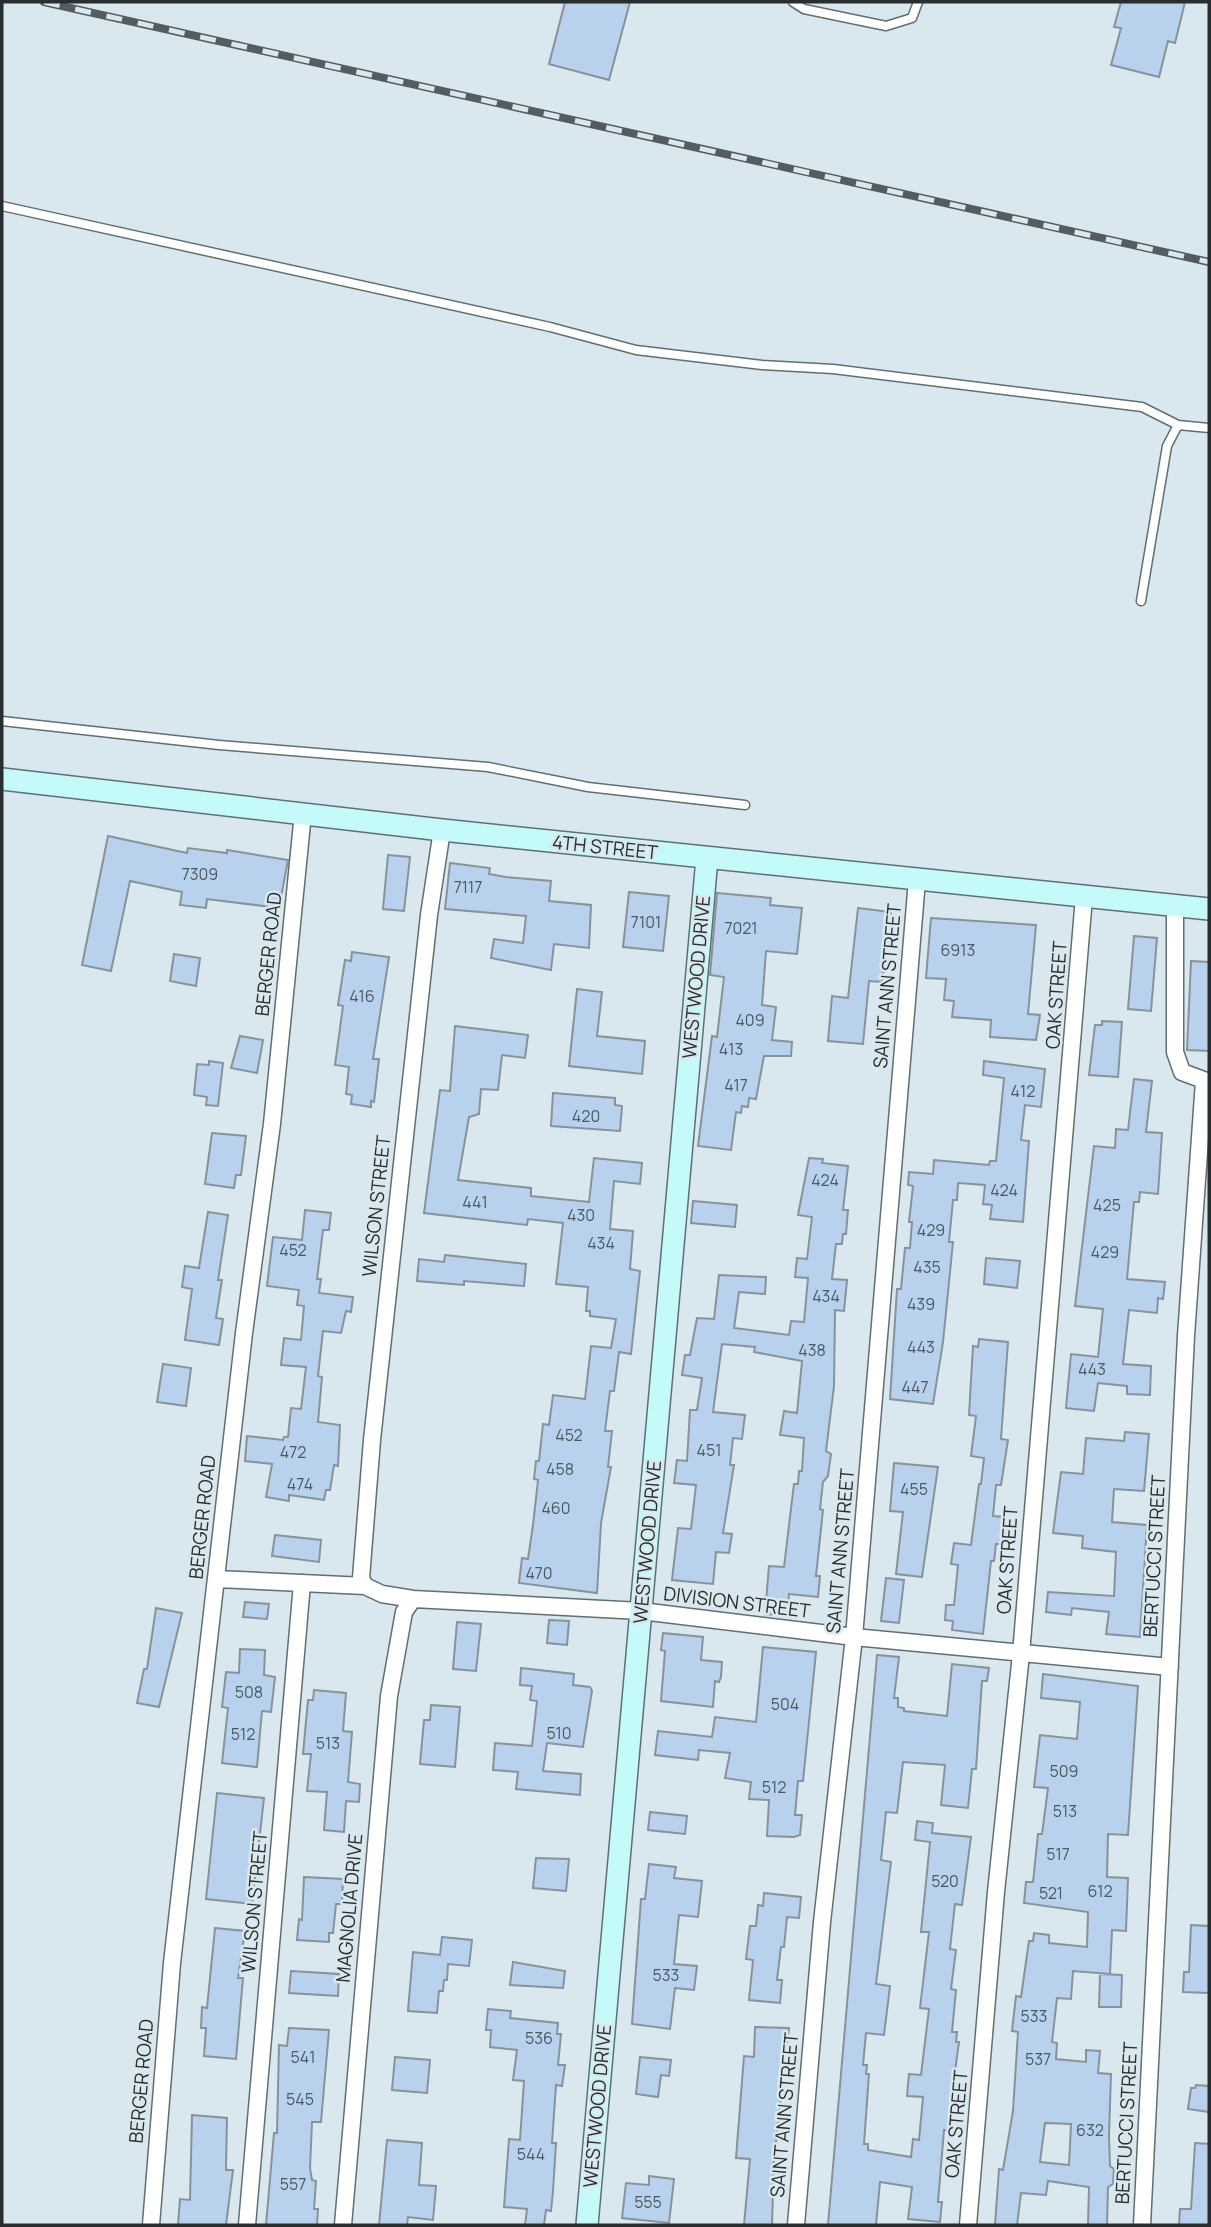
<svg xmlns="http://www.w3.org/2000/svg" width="1211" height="2227" font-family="Manrope,sans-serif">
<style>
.building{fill:#b8d2ee;stroke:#89919c;stroke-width:2;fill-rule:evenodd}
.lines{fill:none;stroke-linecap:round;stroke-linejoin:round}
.lane-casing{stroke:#616e73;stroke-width:11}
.street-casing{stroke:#616e73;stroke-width:19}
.secondary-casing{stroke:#616e73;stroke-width:24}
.lane{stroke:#fff;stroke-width:8}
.street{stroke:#fff;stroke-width:16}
.secondary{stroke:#c4faf9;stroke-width:21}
.rail-casing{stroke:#545c5f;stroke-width:8}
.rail{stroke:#d9e8ee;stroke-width:5;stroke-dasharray:16;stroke-linecap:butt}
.labels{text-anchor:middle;stroke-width:5;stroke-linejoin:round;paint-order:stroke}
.number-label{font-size:16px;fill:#4d5860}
.street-label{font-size:19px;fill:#292f31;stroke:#d9e8ee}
</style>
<rect width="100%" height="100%" fill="#d9e8ee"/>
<path class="building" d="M 565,2 L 630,2 L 609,80 L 549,64 Z
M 1121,2 L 1185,2 L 1175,43 L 1168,41 L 1159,77 L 1111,65 L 1121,28 L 1114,27 Z
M 108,836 L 187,853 L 188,848 L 227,853 L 227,850 L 288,860 L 279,908 L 207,899 L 206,908 L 180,905 L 182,892 L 130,881 L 111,971 L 82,965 Z
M 388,855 L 410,857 L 404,911 L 383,909 Z
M 450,863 L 490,868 L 489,874 L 506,877 L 551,881 L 549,901 L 591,905 L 589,948 L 554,944 L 551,970 L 491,958 L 494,939 L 523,943 L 526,916 L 445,909 Z
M 629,892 L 669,896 L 663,951 L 623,947 Z
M 717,893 L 771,898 L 770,905 L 802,908 L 797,954 L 766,951 L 762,1005 L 776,1007 L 772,1040 L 792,1042 L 791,1056 L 764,1056 L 756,1099 L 749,1098 L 748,1107 L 742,1106 L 741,1113 L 736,1112 L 731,1150 L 698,1146 L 712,1036 L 717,1037 L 724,977 L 710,975 Z
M 858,908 L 891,912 L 882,982 L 869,981 L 863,1044 L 828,1041 L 832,996 L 848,998 Z
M 931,918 L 1036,925 L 1028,1014 L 1040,1015 L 1036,1040 L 990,1037 L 991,1020 L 952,1017 L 954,1001 L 944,1000 L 946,979 L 926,978 Z
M 1134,936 L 1157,938 L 1151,1011 L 1128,1009 Z
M 352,952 L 389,957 L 373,1059 L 379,1059 L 374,1102 L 371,1101 L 371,1107 L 351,1104 L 352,1095 L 346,1094 L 349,1067 L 335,1065 L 343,1006 L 338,1005 L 345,960 L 351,961 Z
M 174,954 L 200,958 L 196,986 L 170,981 Z
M 1191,961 L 1209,962 L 1209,1051 L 1187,1050 Z
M 577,989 L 602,992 L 597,1036 L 645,1041 L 642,1074 L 569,1066 Z
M 1102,1021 L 1122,1022 L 1118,1077 L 1089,1075 L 1095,1025 L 1102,1025 Z
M 455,1026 L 528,1035 L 525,1058 L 502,1055 L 498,1090 L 481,1089 L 479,1114 L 469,1117 L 458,1180 L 531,1188 L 531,1196 L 589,1202 L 594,1158 L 642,1163 L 640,1184 L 614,1181 L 610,1229 L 633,1231 L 630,1269 L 640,1271 L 631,1354 L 619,1352 L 614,1391 L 610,1391 L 605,1431 L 612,1431 L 608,1467 L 611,1467 L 601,1523 L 597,1593 L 519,1583 L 522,1558 L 528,1559 L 533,1525 L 538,1480 L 534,1479 L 536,1461 L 539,1461 L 543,1424 L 549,1425 L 553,1395 L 585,1399 L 591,1346 L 611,1348 L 616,1319 L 590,1316 L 590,1311 L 586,1311 L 588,1287 L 556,1284 L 563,1223 L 528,1219 L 527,1225 L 424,1213 L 440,1090 L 450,1091 Z
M 240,1036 L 263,1040 L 257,1073 L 231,1068 Z
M 209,1061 L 223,1063 L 218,1106 L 206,1105 L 207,1097 L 194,1095 L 197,1064 L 209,1065 Z
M 984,1061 L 1045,1069 L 1041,1107 L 1025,1105 L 1021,1140 L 1029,1141 L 1023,1222 L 990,1219 L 992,1205 L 983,1204 L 985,1185 L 958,1183 L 957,1200 L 953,1200 L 949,1242 L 953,1242 L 943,1342 L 933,1404 L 890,1399 L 897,1289 L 901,1289 L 905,1248 L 910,1248 L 912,1222 L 909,1222 L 913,1186 L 908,1185 L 909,1172 L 933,1174 L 934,1160 L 989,1165 L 990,1161 L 996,1161 L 1004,1078 L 983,1075 Z
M 1134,1079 L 1152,1081 L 1146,1132 L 1162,1133 L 1158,1194 L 1140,1192 L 1139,1202 L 1134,1202 L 1127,1279 L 1165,1282 L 1163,1299 L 1158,1298 L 1157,1313 L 1129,1310 L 1123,1364 L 1151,1366 L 1150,1395 L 1127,1394 L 1127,1386 L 1098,1383 L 1094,1411 L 1066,1408 L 1071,1354 L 1098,1357 L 1103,1309 L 1075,1306 L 1094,1146 L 1115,1148 L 1116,1129 L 1128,1130 Z
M 553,1093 L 615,1098 L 615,1105 L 622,1106 L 620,1131 L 551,1126 Z
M 212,1133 L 246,1136 L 241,1175 L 236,1175 L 234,1188 L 205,1184 Z
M 809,1158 L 823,1159 L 822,1163 L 848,1166 L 843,1210 L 848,1210 L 846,1234 L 843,1234 L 842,1244 L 836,1244 L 832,1279 L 847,1280 L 844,1311 L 835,1310 L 834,1386 L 826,1451 L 831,1454 L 828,1476 L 823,1482 L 820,1509 L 823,1510 L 816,1576 L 820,1576 L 818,1597 L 789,1594 L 787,1616 L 765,1614 L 769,1566 L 784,1567 L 794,1484 L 798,1484 L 799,1471 L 802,1471 L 804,1438 L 780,1435 L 784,1411 L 797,1413 L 802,1361 L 754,1352 L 755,1347 L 722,1344 L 713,1412 L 745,1415 L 742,1439 L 733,1438 L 730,1465 L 734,1465 L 723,1533 L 732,1534 L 729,1553 L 716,1552 L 713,1584 L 672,1580 L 678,1528 L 691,1529 L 696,1485 L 674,1483 L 677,1460 L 687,1461 L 690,1410 L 697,1410 L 702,1378 L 682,1375 L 685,1355 L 690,1355 L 697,1318 L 714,1319 L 719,1275 L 766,1277 L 765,1294 L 739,1292 L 734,1328 L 789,1335 L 791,1321 L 804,1322 L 808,1278 L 795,1277 L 797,1258 L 807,1259 L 812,1217 L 798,1215 Z
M 693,1201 L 737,1205 L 735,1227 L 691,1223 Z
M 305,1210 L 331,1213 L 329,1230 L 323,1230 L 317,1279 L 321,1279 L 319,1293 L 353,1297 L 351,1312 L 346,1311 L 341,1333 L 323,1331 L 318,1376 L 322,1377 L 318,1422 L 340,1425 L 338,1466 L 334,1465 L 330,1490 L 326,1490 L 324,1500 L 289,1495 L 289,1501 L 266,1497 L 272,1464 L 245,1461 L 247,1436 L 283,1440 L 284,1437 L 288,1437 L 291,1408 L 301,1409 L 306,1367 L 281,1365 L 284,1338 L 301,1340 L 304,1306 L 297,1305 L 299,1290 L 267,1286 L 273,1237 L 302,1240 Z
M 208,1212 L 228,1215 L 218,1280 L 222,1280 L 216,1318 L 223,1319 L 219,1345 L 185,1340 L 192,1289 L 182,1287 L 185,1266 L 199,1268 Z
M 445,1255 L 526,1264 L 524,1286 L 464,1281 L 464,1285 L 417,1281 L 419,1259 L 444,1262 Z
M 986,1258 L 1020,1261 L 1017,1288 L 984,1284 Z
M 979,1339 L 1008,1342 L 1001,1439 L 1008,1440 L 1001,1485 L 996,1485 L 993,1516 L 1004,1517 L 1001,1544 L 996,1544 L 994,1561 L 991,1561 L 983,1634 L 952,1630 L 953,1621 L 945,1620 L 946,1605 L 954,1605 L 958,1565 L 951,1564 L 954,1543 L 971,1545 L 979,1484 L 981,1484 L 984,1458 L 971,1456 L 976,1416 L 969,1415 L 973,1346 L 978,1347 Z
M 163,1364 L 191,1368 L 186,1406 L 157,1402 Z
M 1125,1432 L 1149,1434 L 1144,1491 L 1114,1489 L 1112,1522 L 1147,1525 L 1140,1637 L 1106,1634 L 1109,1612 L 1072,1608 L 1071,1615 L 1046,1612 L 1048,1592 L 1114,1596 L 1116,1552 L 1082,1548 L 1083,1536 L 1053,1533 L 1061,1472 L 1083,1474 L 1086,1438 L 1124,1441 Z
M 894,1463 L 938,1467 L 922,1577 L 896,1574 L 903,1512 L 890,1511 Z
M 275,1535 L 321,1540 L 319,1562 L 272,1556 Z
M 886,1578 L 904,1580 L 899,1623 L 881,1621 Z
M 245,1602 L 269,1604 L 267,1619 L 243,1617 Z
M 156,1608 L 182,1613 L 159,1707 L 137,1703 L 144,1669 L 147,1669 Z
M 549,1620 L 569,1621 L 567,1645 L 547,1643 Z
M 457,1622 L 481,1624 L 476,1671 L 453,1669 Z
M 663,1633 L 703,1637 L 701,1660 L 722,1662 L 721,1677 L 719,1682 L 715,1681 L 713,1707 L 661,1701 L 665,1651 L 661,1650 Z
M 763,1647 L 816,1652 L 803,1781 L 798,1781 L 795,1815 L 802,1815 L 800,1835 L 794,1837 L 767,1836 L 769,1800 L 749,1799 L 751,1782 L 725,1778 L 730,1753 L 699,1750 L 698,1760 L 655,1755 L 658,1731 L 712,1737 L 715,1717 L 756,1722 Z
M 240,1649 L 265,1650 L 264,1675 L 275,1677 L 271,1712 L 262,1711 L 257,1767 L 222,1763 L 228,1708 L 222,1707 L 226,1672 L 239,1673 Z
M 877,1655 L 899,1657 L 894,1698 L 898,1698 L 898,1707 L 904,1708 L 904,1711 L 947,1716 L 952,1664 L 989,1668 L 987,1681 L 982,1681 L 976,1769 L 972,1769 L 968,1808 L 941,1805 L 945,1765 L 903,1762 L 897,1813 L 886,1812 L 881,1860 L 891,1862 L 876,1984 L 890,1986 L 884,2035 L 866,2033 L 863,2065 L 867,2065 L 866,2074 L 869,2074 L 864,2144 L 868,2144 L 868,2150 L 911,2157 L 913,2139 L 919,2140 L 923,2097 L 907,2096 L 909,2074 L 921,2075 L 929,2009 L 920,2008 L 929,1932 L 921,1932 L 930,1842 L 915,1840 L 917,1821 L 933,1823 L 932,1833 L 971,1837 L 962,1905 L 955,1904 L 950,1949 L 956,1950 L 951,1989 L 956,1990 L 952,2032 L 957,2032 L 956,2042 L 959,2042 L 954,2079 L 956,2079 L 949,2130 L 944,2130 L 938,2202 L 942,2202 L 940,2222 L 908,2219 L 912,2187 L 880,2182 L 876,2225 L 828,2225 Z
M 521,1668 L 574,1674 L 573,1685 L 590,1687 L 592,1691 L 583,1747 L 547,1743 L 543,1771 L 581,1774 L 580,1795 L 516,1789 L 518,1772 L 493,1770 L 495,1743 L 532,1746 L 537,1701 L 530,1700 L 532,1686 L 520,1685 Z
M 1043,1674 L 1138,1686 L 1128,1835 L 1108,1834 L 1107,1877 L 1128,1878 L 1126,1931 L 1112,1930 L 1110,1974 L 1073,1971 L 1071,1999 L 1057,1998 L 1052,2042 L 1057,2043 L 1056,2059 L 1086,2062 L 1086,2050 L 1100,2051 L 1098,2073 L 1111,2074 L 1109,2136 L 1110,2166 L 1114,2169 L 1113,2184 L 1108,2187 L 1107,2225 L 1088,2225 L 1089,2187 L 1048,2181 L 1046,2195 L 1021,2193 L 1017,2225 L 995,2225 L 999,2169 L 1003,2170 L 1013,2111 L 1018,2032 L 1012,2031 L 1016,1996 L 1021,1997 L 1029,1941 L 1033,1941 L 1034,1933 L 1049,1935 L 1049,1943 L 1087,1947 L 1088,1912 L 1024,1903 L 1026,1882 L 1033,1882 L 1038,1834 L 1042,1834 L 1048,1788 L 1034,1787 L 1040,1735 L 1077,1739 L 1080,1702 L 1041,1698 ZM 1045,2123 L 1071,2124 L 1069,2165 L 1040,2162 Z
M 314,1690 L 346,1693 L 343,1731 L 352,1732 L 348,1782 L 360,1784 L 359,1802 L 346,1801 L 344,1832 L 324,1830 L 327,1792 L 307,1791 L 311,1754 L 303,1754 L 308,1700 L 313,1700 Z
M 431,1705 L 460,1707 L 455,1767 L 420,1764 L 424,1720 L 430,1720 Z
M 217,1793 L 264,1798 L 252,1904 L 206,1899 Z
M 650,1812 L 687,1816 L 685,1834 L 648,1830 Z
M 536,1858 L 569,1859 L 566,1891 L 533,1888 Z
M 649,1864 L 676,1867 L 674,1878 L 702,1881 L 698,1917 L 679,1915 L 674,1964 L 697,1966 L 694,1990 L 675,1988 L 670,2029 L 632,2024 L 641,1899 L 645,1899 Z
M 304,1877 L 343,1879 L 342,1904 L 336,1904 L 333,1933 L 329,1933 L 329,1942 L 297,1940 L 299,1919 L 302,1920 Z
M 764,1893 L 801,1897 L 799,1918 L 787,1917 L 784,1947 L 781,1947 L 777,1980 L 782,1980 L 780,2003 L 749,2000 L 753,1960 L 746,1959 L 750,1926 L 756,1926 L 758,1905 L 763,1906 Z
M 1191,1925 L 1209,1926 L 1209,1993 L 1183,1992 L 1184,1972 L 1189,1972 Z
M 215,1928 L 245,1931 L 238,1978 L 243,1978 L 236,2059 L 204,2056 L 206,2028 L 201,2028 L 202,2007 L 207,2008 Z
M 442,1937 L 472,1940 L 469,1966 L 448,1964 L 447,1980 L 444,1980 L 443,1991 L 439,1991 L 437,2013 L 408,2011 L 413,1952 L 440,1955 Z
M 513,1962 L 565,1971 L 563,1988 L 510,1985 Z
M 291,1971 L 339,1974 L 338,1996 L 289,1993 Z
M 1100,1974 L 1122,1975 L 1121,2007 L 1099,2007 Z
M 488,2009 L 511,2011 L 510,2018 L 558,2023 L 557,2034 L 561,2034 L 558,2065 L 565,2065 L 562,2086 L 556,2085 L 552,2143 L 556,2143 L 553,2191 L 551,2211 L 546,2210 L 544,2225 L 525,2225 L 527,2209 L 504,2207 L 509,2139 L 520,2140 L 524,2081 L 513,2080 L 517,2050 L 490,2047 L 491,2030 L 486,2030 Z
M 755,2027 L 789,2028 L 774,2160 L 772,2225 L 744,2225 L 750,2159 L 736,2158 L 744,2056 L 754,2057 Z
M 289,2028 L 329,2030 L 321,2122 L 312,2122 L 310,2168 L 312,2180 L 316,2181 L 314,2209 L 318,2209 L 317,2225 L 266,2225 L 274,2133 L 277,2133 L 279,2045 L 287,2046 Z
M 395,2057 L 430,2060 L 427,2093 L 392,2090 Z
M 640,2057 L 671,2060 L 669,2076 L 661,2075 L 658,2097 L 636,2094 Z
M 1196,2085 L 1209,2086 L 1209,2112 L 1188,2109 L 1191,2088 L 1195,2088 Z
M 192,2115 L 227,2118 L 226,2170 L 233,2170 L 226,2225 L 178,2225 L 180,2199 L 190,2200 Z
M 387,2140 L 422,2143 L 419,2185 L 436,2186 L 433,2220 L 408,2217 L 407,2225 L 379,2225 Z
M 1195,2143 L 1209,2144 L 1209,2225 L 1179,2225 L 1180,2209 L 1191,2209 Z
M 649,2176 L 674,2179 L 669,2223 L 622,2218 L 626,2183 L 649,2185 Z"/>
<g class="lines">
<defs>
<path id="lane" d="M 793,2 L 804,9 L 886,26 L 912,18 L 918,2
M 2,206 L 550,327 L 636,350 L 762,365 L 833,369 L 1142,407 L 1178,425 L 1209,428
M 1141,601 L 1167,446 L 1178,425
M 2,721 L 219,745 L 488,767 L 588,787 L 745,805"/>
<path id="street" d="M 1175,905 L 1175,1052 L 1182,1072 L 1209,1082
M 217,1579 L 365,1586 L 382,1594 L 413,1599 L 641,1611 L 854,1637 L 1170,1667
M 365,1586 L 361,1578 L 372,1440 L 429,915 L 442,830
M 151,2225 L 172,1963 L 244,1333 L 272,1124 L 303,813
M 247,2225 L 302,1583
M 343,2225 L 389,1696 L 404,1612 L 413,1599
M 796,2225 L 822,1922 L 854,1637 L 917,880
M 968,2225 L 996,1892 L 1021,1654 L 1084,897
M 1142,2225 L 1186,1336 L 1204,1081"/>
<path id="secondary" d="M 2,779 L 442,830 L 1209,909
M 587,2225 L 707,858"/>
</defs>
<use href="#lane" class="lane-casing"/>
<use href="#street" class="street-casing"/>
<use href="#secondary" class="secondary-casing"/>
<use href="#lane" class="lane"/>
<use href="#street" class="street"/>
<use href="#secondary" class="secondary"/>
<defs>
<path id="rail" d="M 44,2 L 1209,262"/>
</defs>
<use href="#rail" class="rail-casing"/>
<use href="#rail" class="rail"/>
</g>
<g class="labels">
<g class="number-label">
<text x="200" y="880">7309</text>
<text x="468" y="893">7117</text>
<text x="646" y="928">7101</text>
<text x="741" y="934">7021</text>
<text x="958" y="956">6913</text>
<text x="362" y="1002">416</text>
<text x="750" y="1026">409</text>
<text x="731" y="1055">413</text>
<text x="736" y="1091">417</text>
<text x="1023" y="1097">412</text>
<text x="586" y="1122">420</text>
<text x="825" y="1186">424</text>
<text x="1004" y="1196">424</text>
<text x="475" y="1208">441</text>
<text x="1107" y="1211">425</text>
<text x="581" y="1221">430</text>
<text x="931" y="1236">429</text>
<text x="601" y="1249">434</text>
<text x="293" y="1256">452</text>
<text x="1105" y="1258">429</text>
<text x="927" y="1273">435</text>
<text x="826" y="1302">434</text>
<text x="921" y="1310">439</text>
<text x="921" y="1353">443</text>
<text x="812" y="1356">438</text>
<text x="1092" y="1375">443</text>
<text x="915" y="1393">447</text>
<text x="569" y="1441">452</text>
<text x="709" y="1456">451</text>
<text x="293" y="1458">472</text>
<text x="560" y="1475">458</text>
<text x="300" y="1490">474</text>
<text x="914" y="1495">455</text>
<text x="556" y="1514">460</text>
<text x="539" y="1579">470</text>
<text x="249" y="1698">508</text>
<text x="785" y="1710">504</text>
<text x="559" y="1739">510</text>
<text x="243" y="1740">512</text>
<text x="328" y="1749">513</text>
<text x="1064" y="1777">509</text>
<text x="774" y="1793">512</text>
<text x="1065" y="1817">513</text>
<text x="1058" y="1860">517</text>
<text x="945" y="1887">520</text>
<text x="1100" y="1897">612</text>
<text x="1051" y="1899">521</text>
<text x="666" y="1981">533</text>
<text x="1034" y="2022">533</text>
<text x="539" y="2044">536</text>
<text x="303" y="2063">541</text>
<text x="1038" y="2065">537</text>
<text x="300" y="2105">545</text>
<text x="1090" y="2136">632</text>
<text x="531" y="2160">544</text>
<text x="293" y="2190">557</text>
<text x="648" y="2208">555</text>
</g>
<g class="street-label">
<text transform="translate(605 847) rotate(6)" y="7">4TH STREET</text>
<text transform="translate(268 954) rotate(-84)" y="7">BERGER ROAD</text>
<text transform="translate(696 977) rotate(-85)" y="7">WESTWOOD DRIVE</text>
<text transform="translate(887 986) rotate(-85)" y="7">SAINT ANN STREET</text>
<text transform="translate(1056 995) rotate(-86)" y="7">OAK STREET</text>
<text transform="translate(376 1206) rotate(-84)" y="7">WILSON STREET</text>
<text transform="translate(202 1517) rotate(-84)" y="7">BERGER ROAD</text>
<text transform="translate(647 1542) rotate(-85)" y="7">WESTWOOD DRIVE</text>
<text transform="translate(840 1551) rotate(-85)" y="7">SAINT ANN STREET</text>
<text transform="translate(1154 1556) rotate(-87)" y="7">BERTUCCI STREET</text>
<text transform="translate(1007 1560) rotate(-86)" y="7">OAK STREET</text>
<text transform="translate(737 1602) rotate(7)" y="7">DIVISION STREET</text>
<text transform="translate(254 1902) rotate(-85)" y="7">WILSON STREET</text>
<text transform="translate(349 1908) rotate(-85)" y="7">MAGNOLIA DRIVE</text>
<text transform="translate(141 2081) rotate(-85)" y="7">BERGER ROAD</text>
<text transform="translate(597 2106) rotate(-85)" y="7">WESTWOOD DRIVE</text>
<text transform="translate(784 2115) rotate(-85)" y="7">SAINT ANN STREET</text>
<text transform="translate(1126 2123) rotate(-87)" y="7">BERTUCCI STREET</text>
<text transform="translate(956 2124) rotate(-85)" y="7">OAK STREET</text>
</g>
</g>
<rect width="1211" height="2227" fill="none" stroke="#292f31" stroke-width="7"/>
</svg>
